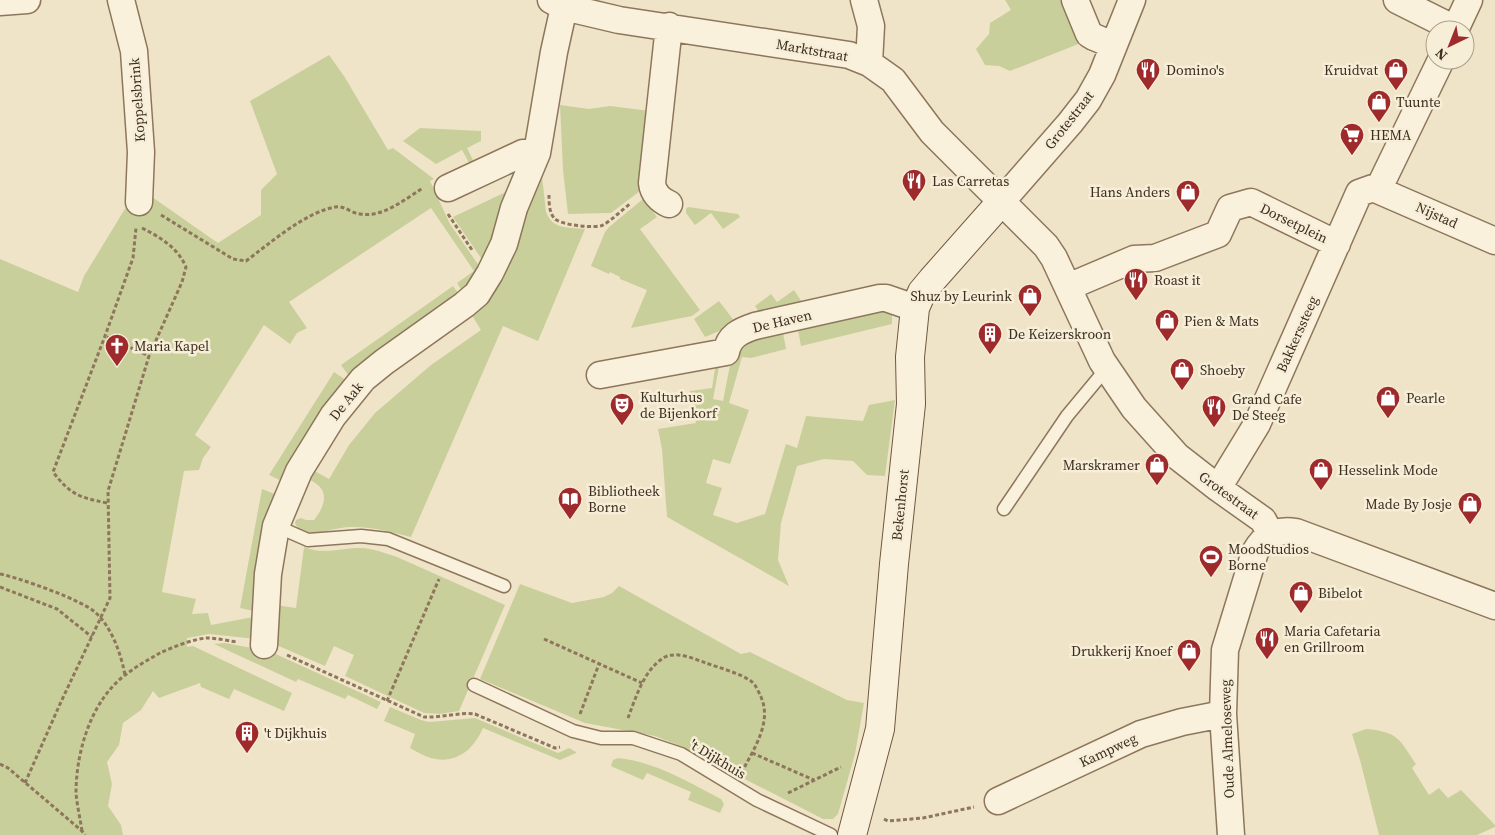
<svg xmlns="http://www.w3.org/2000/svg" width="1495" height="835" font-family="'Source Serif 4',serif">
<style>
.green{fill:#c9cf9b}
.lines{fill:none;stroke-linecap:round;stroke-linejoin:round}
.lane-casing{stroke:#8d765c;stroke-width:15}
.street-casing{stroke:#8d765c;stroke-width:29}
.secondary-casing{stroke:#6f573f;stroke-width:30}
.path{stroke:#8d765c;stroke-width:3;stroke-dasharray:4 2.5;stroke-linecap:butt}
.lane{stroke:#faf1dc;stroke-width:12}
.street{stroke:#faf1dc;stroke-width:26}
.secondary{stroke:#faf1dc;stroke-width:28}
.labels{text-anchor:middle;stroke-width:5;stroke-linejoin:round;paint-order:stroke}
.street-label{font-size:14px;fill:#3d2e20;stroke:#f7eed8}
.poi-label{font-size:14px;fill:#3d2e20;stroke:#f7eed8;text-anchor:start}
</style>
<rect width="100%" height="100%" fill="#f0e4c8"/>
<path class="green" d="M 1005,0 L 1067,0 L 1081,43 L 1010,71 L 999,66 L 985,65 L 976,49 L 989,34 L 990,23 L 1011,10 Z
M 329,55 L 344,76 L 388,150 L 393,148 L 434,179 L 430,181 L 450,224 L 482,270 L 464,294 L 457,283 L 474,271 L 431,208 L 289,302 L 307,328 L 297,333 L 290,344 L 264,325 L 195,435 L 211,447 L 203,458 L 199,470 L 184,471 L 162,592 L 196,599 L 192,614 L 208,613 L 211,625 L 258,616 L 257,639 L 209,634 L 187,638 L 187,647 L 193,646 L 292,693 L 284,711 L 234,689 L 229,699 L 201,687 L 200,683 L 159,698 L 153,691 L 141,710 L 123,723 L 119,745 L 107,762 L 112,784 L 108,806 L 121,825 L 123,835 L 0,835 L 0,259 L 78,292 L 84,276 L 134,194 L 152,197 L 218,243 L 261,215 L 261,190 L 277,174 L 250,101 Z
M 560,105 L 589,109 L 610,106 L 650,111 L 640,191 L 611,213 L 568,214 L 563,170 Z
M 420,128 L 481,131 L 481,141 L 467,148 L 476,166 L 472,168 L 462,150 L 436,164 L 403,141 Z
M 541,167 L 546,212 C 553,230 568,227 585,229 L 538,341 L 503,326 L 411,537 C 390,532 372,526 349,527 C 335,528 320,534 306,532 C 300,531 297,528 295,523 L 296,520 L 301,518 L 306,520 L 314,520 C 322,510 329,496 319,486 C 316,483 312,481 308,479 L 313,470 L 329,479 L 349,445 L 375,413 L 431,365 L 481,330 L 470,312 Z
M 514,188 L 485,264 L 453,217 Z
M 643,199 L 657,217 L 640,229 L 700,310 L 692,316 L 631,328 L 647,290 L 620,279 L 620,277 L 610,272 L 609,274 L 591,266 L 605,232 L 609,227 Z
M 688,207 L 738,214 L 740,217 L 723,229 L 711,213 L 695,225 L 686,213 L 686,209 Z
M 453,286 L 461,297 L 351,379 L 341,365 Z
M 794,290 L 802,302 L 759,312 L 755,306 L 771,294 L 777,302 Z
M 719,301 L 735,322 L 734,325 L 705,337 L 694,319 Z
M 878,310 L 892,314 L 892,324 L 801,346 L 798,330 L 874,314 Z
M 783,333 L 786,349 L 751,358 L 742,357 L 729,403 L 749,410 L 730,464 L 713,459 L 706,483 L 722,488 L 713,515 L 737,523 L 765,514 L 786,444 L 797,448 L 806,416 L 863,421 L 869,405 L 895,400 L 885,476 L 867,475 L 853,461 L 824,459 L 797,466 L 781,523 L 778,560 L 789,586 L 667,517 L 662,449 L 658,429 L 696,423 L 690,391 L 712,388 L 716,362 L 720,362 L 713,399 L 723,401 L 730,365 L 743,342 Z
M 334,372 L 349,382 L 282,481 L 269,475 Z
M 262,489 L 277,495 L 258,612 L 240,608 Z
M 304,547 C 323,555 339,548 359,548 C 372,548 385,553 397,557 L 505,605 L 459,711 L 440,714 L 424,713 L 345,676 L 354,655 L 334,646 L 325,666 L 274,644 L 275,605 L 296,608 Z
M 520,584 L 572,603 L 604,597 L 612,593 L 619,586 L 741,654 L 750,652 L 847,700 L 864,703 L 855,754 L 838,814 L 833,819 L 823,819 L 680,746 L 655,736 L 585,723 L 480,679 Z
M 225,643 L 269,651 L 381,702 L 377,709 L 348,695 L 345,699 L 298,679 L 296,682 L 214,644 Z
M 390,707 L 421,720 L 429,722 L 475,718 L 558,753 L 569,748 L 576,752 L 576,753 L 560,760 L 483,728 C 474,749 456,765 431,758 C 424,756 417,752 410,748 L 415,734 L 384,721 Z
M 1366,729 C 1399,732 1399,739 1416,764 L 1412,768 L 1429,795 L 1439,788 L 1448,798 L 1461,790 L 1495,825 L 1495,827 L 1477,835 L 1379,835 L 1360,760 L 1352,734 Z
M 618,758 C 656,762 688,782 721,799 L 724,804 L 720,813 L 688,800 L 691,792 L 647,773 L 643,780 L 613,767 L 611,766 L 613,760 Z"/>
<g class="lines">
<defs>
<path id="lane" d="M 1004,509 L 1067,416 L 1106,369
M 276,526 L 308,540 L 361,536 L 388,539 L 504,586
M 474,685 L 573,731 L 601,738 L 633,738 L 681,754 L 757,800 L 831,835"/>
<path id="street" d="M 121,0 L 134,51 L 141,152 L 139,202
M 551,0 L 564,7 L 619,20 L 849,55 L 869,63 L 893,80 L 932,132 L 1046,246 L 1054,258 L 1102,361 L 1134,408 L 1177,456 L 1218,488 L 1263,520 L 1271,535
M 864,0 L 871,26 L 869,63
M 1075,0 L 1089,34 L 1094,37 L 1113,45
M 1397,0 L 1455,29
M 0,2 L 27,0
M 669,26 L 652,183 C 653,193 660,200 669,204
M 1455,30 L 1469,0
M 448,188 L 523,153 L 537,153
M 1378,190 L 1441,60
M 1001,202 L 1070,123 L 1088,100 L 1102,75 L 1132,0
M 1068,287 L 1134,259 L 1155,258 L 1218,234 L 1230,208 L 1251,202 L 1337,244
M 600,375 L 726,352 C 729,336 740,331 755,326 L 880,298 L 886,298 L 915,308
M 1218,488 L 1257,424 L 1359,193 L 1373,188 L 1495,241
M 264,645 L 268,574 L 276,526 L 299,471 L 333,416 L 363,379 L 384,362 L 464,305 L 477,294 L 490,273 L 504,244 L 514,208 L 537,153 L 554,52 L 564,7
M 998,801 L 1141,734 L 1182,722 L 1223,714
M 1231,835 L 1223,714 L 1225,650 L 1255,552 C 1265,535 1276,529 1296,532 L 1495,606"/>
<path id="secondary" d="M 852,835 L 880,729 L 894,564 L 911,404 L 910,357 L 915,308 L 922,292 L 932,280 L 1001,202"/>
</defs>
<use href="#lane" class="lane-casing"/>
<use href="#street" class="street-casing"/>
<use href="#secondary" class="secondary-casing"/>
<path class="path" d="M 549,195 C 549,202 549,212 554,218 C 559,225 596,229 603,225 C 612,220 623,209 631,203
M 448,214 L 472,250
M 161,215 L 233,259 L 246,261 C 270,243 306,212 335,207 C 344,205 351,213 360,214 C 383,218 405,199 423,188
M 142,228 C 160,237 178,248 186,267 L 182,282 L 149,356
M 107,503 C 78,497 71,495 53,472 L 105,336 L 133,258 L 136,228
M 0,574 C 17,577 85,601 96,613 C 112,628 121,654 125,675
M 0,587 L 57,609 L 92,637
M 544,639 L 642,683
M 287,655 L 424,717 C 440,718 460,712 475,714 L 555,748 L 560,747
M 387,701 L 439,579
M 580,714 L 599,664
M 628,718 C 636,697 644,669 665,657 C 678,651 694,659 706,663 C 717,667 745,675 752,682 C 756,685 758,691 760,695 C 773,720 755,747 743,770
M 752,753 L 814,780
M 0,764 L 8,768 L 82,831 L 85,835
M 25,783 L 60,704 L 110,598 L 108,491 L 149,356 L 105,336
M 788,793 L 841,767
M 884,819 L 888,821 L 923,818 L 974,807
M 82,831 C 80,818 77,805 76,793 C 76,756 88,713 113,686 C 126,672 144,662 160,653 C 173,647 193,639 207,638 C 217,638 228,641 238,642"/>
<use href="#lane" class="lane"/>
<use href="#street" class="street"/>
<use href="#secondary" class="secondary"/>
</g>
<defs>
<symbol id="restaurant-pin" viewBox="-11 -11 22 30"><path d="M0 17L-7.5 6A9.5 9.5 0 1 1 7.5 6Z" fill="#9e2a2b" stroke="#f7eed8"/><path d="M-5-6h1v4h1v-4h1v4h1v-4h1v5L-1.5 .5V6h-2V.5L-5-1ZM5-6V6H3V1.5H1.5Q1.5-4 5-6Z" fill="#fff"/></symbol>
<symbol id="shop-pin" viewBox="-11 -11 22 30"><path d="M0 17L-7.5 6A9.5 9.5 0 1 1 7.5 6Z" fill="#9e2a2b" stroke="#f7eed8"/><path d="M-5-2.5h2.3a2.7 3.5 0 0 1 5.4 0H5L5.5 6h-11ZM-1.5-2.5h3a1.5 2.3 0 0 0-3 0Z" fill="#fff"/></symbol>
<symbol id="supermarket-pin" viewBox="-11 -11 22 30"><path d="M0 17L-7.5 6A9.5 9.5 0 1 1 7.5 6Z" fill="#9e2a2b" stroke="#f7eed8"/><path d="M-6-5.5h2.5l.6 2H6L4.5 2H-2.5L-4.4-4H-6ZM-1.5 3.2a1.3 1.3 0 1 0 .1 0ZM3 3.2a1.3 1.3 0 1 0 .1 0Z" fill="#fff"/></symbol>
<symbol id="building-pin" viewBox="-11 -11 22 30"><path d="M0 17L-7.5 6A9.5 9.5 0 1 1 7.5 6Z" fill="#9e2a2b" stroke="#f7eed8"/><path d="M-4-6H4V6H1V3H-1V6H-4ZM-2.5-4.3h1.7v1.8h-1.7ZM.8-4.3h1.7v1.8H.8ZM-2.5-1h1.7V.8h-1.7ZM.8-1h1.7V.8H.8Z" fill="#fff"/></symbol>
<symbol id="church-pin" viewBox="-11 -11 22 30"><path d="M0 17L-7.5 6A9.5 9.5 0 1 1 7.5 6Z" fill="#9e2a2b" stroke="#f7eed8"/><path d="M-1.2-6h2.4v3.5h3.3v2.4h-3.3V6h-2.4V-.1h-3.3v-2.4h3.3Z" fill="#fff"/></symbol>
<symbol id="theatre-pin" viewBox="-11 -11 22 30"><path d="M0 17L-7.5 6A9.5 9.5 0 1 1 7.5 6Z" fill="#9e2a2b" stroke="#f7eed8"/><path d="M-5-5.5Q0-4 5-5.5V0Q5 5 0 6Q-5 5-5 0ZM-3.3-2.5H-1v1.5H-3.3ZM1-2.5H3.3v1.5H1ZM-2.8 1Q0 5.5 2.8 1Z" fill="#fff"/></symbol>
<symbol id="library-pin" viewBox="-11 -11 22 30"><path d="M0 17L-7.5 6A9.5 9.5 0 1 1 7.5 6Z" fill="#9e2a2b" stroke="#f7eed8"/><path d="M-6-4Q-3-5.5-.7-3.5V5Q-3 3-6 4ZM6-4Q3-5.5 .7-3.5V5Q3 3 6 4Z" fill="#fff"/></symbol>
<symbol id="stadium-pin" viewBox="-11 -11 22 30"><path d="M0 17L-7.5 6A9.5 9.5 0 1 1 7.5 6Z" fill="#9e2a2b" stroke="#f7eed8"/><path d="M0-5a6.5 5 0 1 0 0 10a6.5 5 0 1 0 0-10ZM-3.5-1.8h7v3.6h-7Z" fill="#fff"/></symbol>
</defs>
<g fill-rule="evenodd">
<use href="#restaurant-pin" x="1134" y="56" width="28" height="38"/>
<use href="#shop-pin" x="1382" y="56" width="28" height="38"/>
<use href="#shop-pin" x="1365" y="88" width="28" height="38"/>
<use href="#supermarket-pin" x="1338" y="121" width="28" height="38"/>
<use href="#restaurant-pin" x="900" y="167" width="28" height="38"/>
<use href="#shop-pin" x="1174" y="178" width="28" height="38"/>
<use href="#restaurant-pin" x="1122" y="266" width="28" height="38"/>
<use href="#shop-pin" x="1016" y="282" width="28" height="38"/>
<use href="#shop-pin" x="1153" y="307" width="28" height="38"/>
<use href="#building-pin" x="976" y="320" width="28" height="38"/>
<use href="#church-pin" x="103" y="332" width="28" height="38"/>
<use href="#shop-pin" x="1168" y="356" width="28" height="38"/>
<use href="#shop-pin" x="1374" y="384" width="28" height="38"/>
<use href="#theatre-pin" x="608" y="391" width="28" height="38"/>
<use href="#restaurant-pin" x="1200" y="393" width="28" height="38"/>
<use href="#shop-pin" x="1143" y="451" width="28" height="38"/>
<use href="#shop-pin" x="1307" y="456" width="28" height="38"/>
<use href="#library-pin" x="556" y="485" width="28" height="38"/>
<use href="#shop-pin" x="1456" y="490" width="28" height="38"/>
<use href="#stadium-pin" x="1197" y="543" width="28" height="38"/>
<use href="#shop-pin" x="1287" y="579" width="28" height="38"/>
<use href="#restaurant-pin" x="1253" y="625" width="28" height="38"/>
<use href="#shop-pin" x="1175" y="637" width="28" height="38"/>
<use href="#building-pin" x="233" y="719" width="28" height="38"/>
</g>
<g class="labels">
<g class="street-label">
<text transform="translate(812 50) rotate(10)" y="5">Marktstraat</text>
<text transform="translate(137 100) rotate(-94)" y="5">Koppelsbrink</text>
<text transform="translate(1069 120) rotate(-52)" y="5">Grotestraat</text>
<text transform="translate(1437 215) rotate(24)" y="5">Nijstad</text>
<text transform="translate(1294 223) rotate(26)" y="5">Dorsetplein</text>
<text transform="translate(782 321) rotate(-13)" y="5">De Haven</text>
<text transform="translate(1297 334) rotate(-66)" y="5">Bakkerssteeg</text>
<text transform="translate(346 401) rotate(-51)" y="5">De Aak</text>
<text transform="translate(1229 495) rotate(36)" y="5">Grotestraat</text>
<text transform="translate(900 505) rotate(-84)" y="5">Bekenhorst</text>
<text transform="translate(1227 739) rotate(-92)" y="5">Oude Almeloseweg</text>
<text transform="translate(1108 750) rotate(-25)" y="5">Kampweg</text>
<text transform="translate(718 759) rotate(31)" y="5">'t Dijkhuis</text>
</g>
<g class="poi-label">
<text x="1166" y="75">Domino's</text>
<text x="1378" y="75" text-anchor="end">Kruidvat</text>
<text x="1396" y="107">Tuunte</text>
<text x="1370" y="140">HEMA</text>
<text x="932" y="186">Las Carretas</text>
<text x="1170" y="197" text-anchor="end">Hans Anders</text>
<text x="1154" y="285">Roast it</text>
<text x="1012" y="301" text-anchor="end">Shuz by Leurink</text>
<text x="1184" y="326">Pien &amp; Mats</text>
<text x="1008" y="339">De Keizerskroon</text>
<text x="134" y="351">Maria Kapel</text>
<text x="1200" y="375">Shoeby</text>
<text x="640" y="402">Kulturhus<tspan x="640" dy="16">de Bijenkorf</tspan></text>
<text x="1406" y="403">Pearle</text>
<text x="1232" y="404">Grand Cafe<tspan x="1232" dy="16">De Steeg</tspan></text>
<text x="1140" y="470" text-anchor="end">Marskramer</text>
<text x="1338" y="475">Hesselink Mode</text>
<text x="588" y="496">Bibliotheek<tspan x="588" dy="16">Borne</tspan></text>
<text x="1452" y="509" text-anchor="end">Made By Josje</text>
<text x="1228" y="554">MoodStudios<tspan x="1228" dy="16">Borne</tspan></text>
<text x="1318" y="598">Bibelot</text>
<text x="1284" y="636">Maria Cafetaria<tspan x="1284" dy="16">en Grillroom</tspan></text>
<text x="1172" y="656" text-anchor="end">Drukkerij Knoef</text>
<text x="264" y="738">'t Dijkhuis</text>
</g>
</g>
<g transform="translate(1450 45) rotate(223)"><circle r="24" fill="#f7eed8" stroke="#ada18e"/>
<path d="M0-4L9 19L0 12L-9 19Z" fill="#9e2a2b"/>
<text y="-8" font-size="14" font-weight="bold" text-anchor="middle" fill="#3d2e20">N</text>
</g>
</svg>
